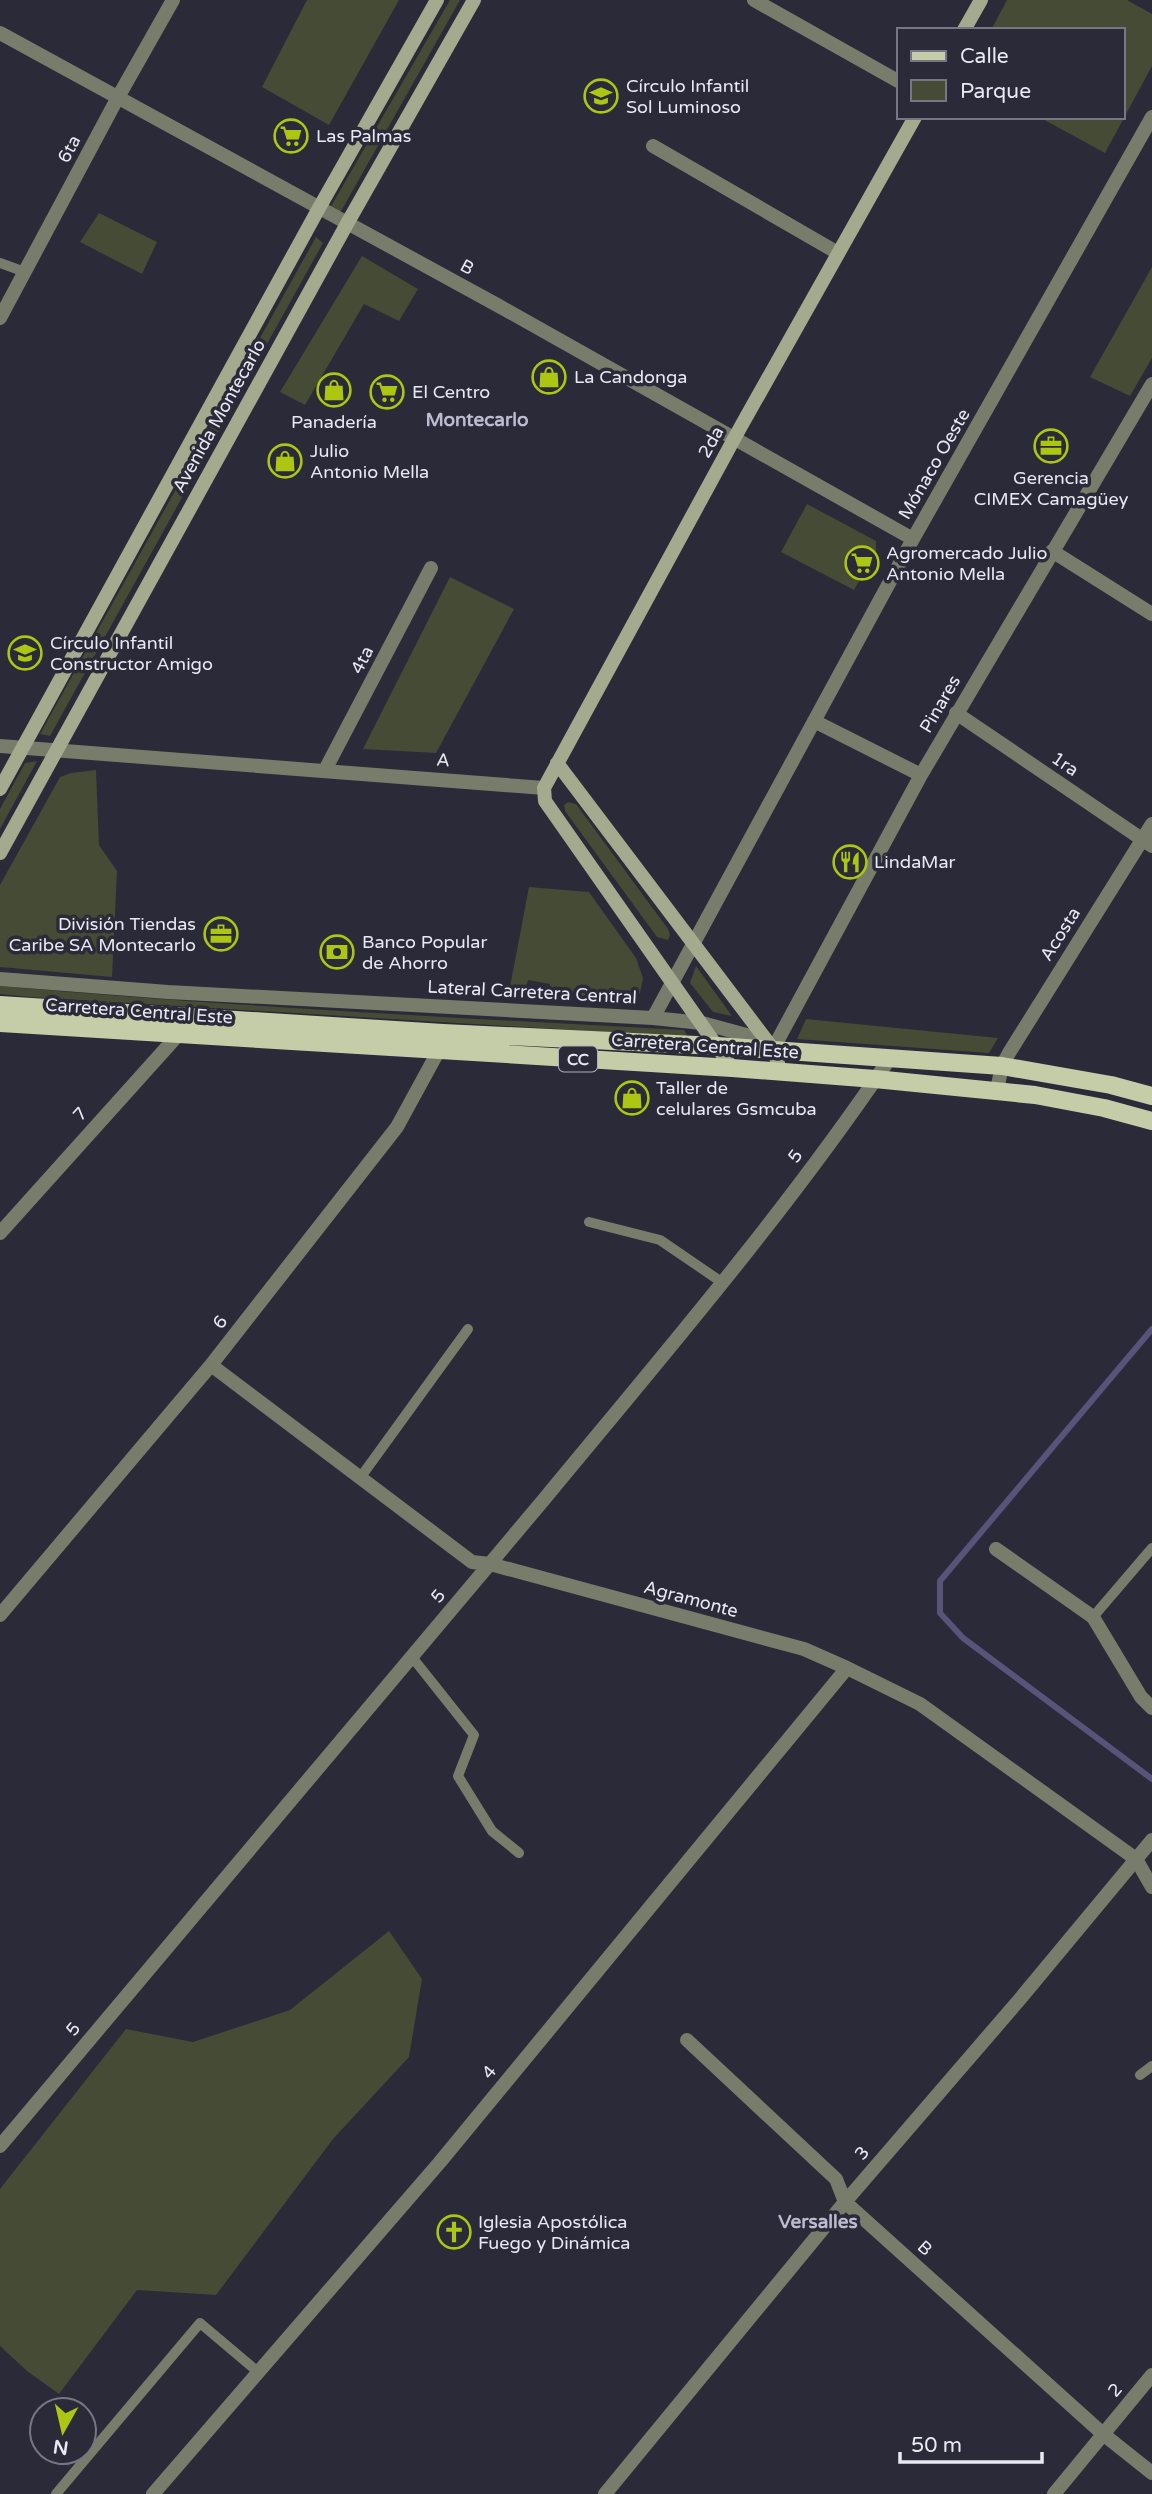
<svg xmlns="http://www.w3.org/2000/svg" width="1152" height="2494" font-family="'Varela Round',sans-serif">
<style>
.green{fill:#454b34}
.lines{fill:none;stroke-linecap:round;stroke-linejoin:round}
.stream{stroke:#57547a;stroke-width:6}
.lane{stroke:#787c6a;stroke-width:10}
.street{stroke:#787c6a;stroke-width:14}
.secondary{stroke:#a3aa8d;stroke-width:14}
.primary{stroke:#c4cda8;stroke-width:18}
.labels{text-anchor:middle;stroke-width:7;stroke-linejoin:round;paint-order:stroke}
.shield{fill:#2a2a39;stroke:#b0b0bc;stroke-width:2}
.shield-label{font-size:16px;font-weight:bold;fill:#e9e9f4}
.poi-label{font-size:18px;fill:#e9e9f4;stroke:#2a2a39;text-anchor:start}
.street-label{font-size:18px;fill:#e9e9f4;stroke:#2a2a39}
.neighbourhood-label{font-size:19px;font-weight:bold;fill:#bcbcd0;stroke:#2a2a39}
</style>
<rect width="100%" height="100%" fill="#2a2a39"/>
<path class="green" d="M 307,0 L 399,0 L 329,125 L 262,87 Z
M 450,0 L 460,0 L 340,213 L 330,208 Z
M 1007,0 L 1127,0 L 1152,14 L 1152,66 L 1105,153 L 1039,117 L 1122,117 L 1122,30 L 991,30 Z
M 99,213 L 157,242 L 142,274 L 80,242 Z
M 316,237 L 323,243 L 50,736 L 40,734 Z
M 362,256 L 418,289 L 399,321 L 364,304 L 305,405 L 280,392 Z
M 1152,267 L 1152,358 L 1130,396 L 1090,377 Z
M 807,504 L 876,541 L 876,551 L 854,590 L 781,552 Z
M 450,577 L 514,609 L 436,753 L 363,749 Z
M 37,761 L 0,829 L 0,809 L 25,763 Z
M 96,770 L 99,845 L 117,871 L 112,977 L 0,967 L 0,885 L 60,777 L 71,773 Z
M 568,802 L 576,804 L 668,929 L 670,935 L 668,940 L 657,937 L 565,811 L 564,805 Z
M 529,887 L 589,892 L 636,958 L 643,978 L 640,993 L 631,1000 L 550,997 L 550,984 L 528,980 L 525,993 L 509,992 Z
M 696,966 L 732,1016 L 713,1012 L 690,983 Z
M 0,986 C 228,1006 456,1018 684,1030 L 688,1037 L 30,997 L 0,994 Z
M 806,1019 L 998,1038 L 989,1053 L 797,1039 Z
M 389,1931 L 422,1979 L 409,2057 L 333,2139 L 216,2295 L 137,2290 L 59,2394 L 27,2371 L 0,2346 L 0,2189 L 126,2029 L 193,2042 L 290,2010 Z"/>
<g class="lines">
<path class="stream" d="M 1152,1329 L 940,1581 L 940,1613 L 963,1638 L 1152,1779"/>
<path class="lane" d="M 0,263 L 25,272
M 589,1222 L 660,1240 L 723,1283
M 360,1478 L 468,1329
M 1093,1617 L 1152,1548
M 412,1657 L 474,1735 L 458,1776 L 492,1831 L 519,1853
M 1140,2075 L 1152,2066
M 56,2494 L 200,2323 L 258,2372"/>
<path class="street" d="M 754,0 L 898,81
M 0,33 L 499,306 L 913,539
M 653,146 L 838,253
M 0,318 L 117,99 L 173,0
M 1052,551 L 1152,614
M 956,713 L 1152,846
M 814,721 L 921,775
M 0,746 L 544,788
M 325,770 L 431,568
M 0,979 L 168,992 L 653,1018 L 702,1023 L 765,1040
M 653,1018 L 913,539 L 1152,117
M 773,1049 L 921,775 L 1152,384
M 997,1090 L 1002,1066 L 1009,1053 L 1152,824
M 0,1233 L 178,1035 L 180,1026
M 211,1365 L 472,1562 L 490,1564 L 804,1649 L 847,1668 L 920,1704 L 1136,1859 L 1152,1887
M 996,1549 L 1093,1617 L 1141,1697 L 1152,1708
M 0,1615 L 211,1365 L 397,1127 L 439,1050 L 441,1040
M 687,2040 L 836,2179 L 845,2202 L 1103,2434 L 1152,2473
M 0,2146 C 182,1930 365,1715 546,1497 C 664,1354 786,1212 890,1058
M 153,2494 L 440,2162 L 847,1668
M 605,2494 L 845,2202 L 1020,1999 L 1152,1840
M 1054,2494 L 1152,2375"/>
<path class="secondary" d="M 964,30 L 981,0
M 557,763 L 773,1049 L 781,1072
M 0,789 L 319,208 L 437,0
M 0,853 L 348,222 L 474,0
M 732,1068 L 545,801 L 544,788 L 740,428 L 915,117"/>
<path class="primary" d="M 0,1005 L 443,1033 L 717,1046 L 1002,1066 L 1111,1085 L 1152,1096
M 0,1023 L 732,1068 L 875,1079 L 1035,1095 L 1104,1108 L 1152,1121"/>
</g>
<defs>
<symbol id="school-ring" viewBox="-11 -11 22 22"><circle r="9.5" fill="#2a2a39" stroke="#acc611" stroke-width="1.5"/><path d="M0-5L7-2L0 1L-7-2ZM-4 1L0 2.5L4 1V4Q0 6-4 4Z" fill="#acc611"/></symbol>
<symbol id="supermarket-ring" viewBox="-11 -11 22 22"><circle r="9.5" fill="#2a2a39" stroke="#acc611" stroke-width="1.5"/><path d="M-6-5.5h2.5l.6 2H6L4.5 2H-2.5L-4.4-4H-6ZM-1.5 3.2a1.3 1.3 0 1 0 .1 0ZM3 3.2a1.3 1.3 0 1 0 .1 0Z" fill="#acc611"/></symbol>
<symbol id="shop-ring" viewBox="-11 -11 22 22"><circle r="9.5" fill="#2a2a39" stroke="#acc611" stroke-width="1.5"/><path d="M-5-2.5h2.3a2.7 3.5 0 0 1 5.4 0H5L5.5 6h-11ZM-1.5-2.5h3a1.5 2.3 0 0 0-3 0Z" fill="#acc611"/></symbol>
<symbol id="office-ring" viewBox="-11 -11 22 22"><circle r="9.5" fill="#2a2a39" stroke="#acc611" stroke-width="1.5"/><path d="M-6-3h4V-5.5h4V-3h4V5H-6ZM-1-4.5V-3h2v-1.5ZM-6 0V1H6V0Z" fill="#acc611"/></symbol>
<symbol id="restaurant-ring" viewBox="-11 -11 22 22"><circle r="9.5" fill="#2a2a39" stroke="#acc611" stroke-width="1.5"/><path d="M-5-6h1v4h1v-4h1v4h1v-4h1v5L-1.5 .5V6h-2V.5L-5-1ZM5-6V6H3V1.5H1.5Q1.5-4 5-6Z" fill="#acc611"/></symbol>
<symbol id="bank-ring" viewBox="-11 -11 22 22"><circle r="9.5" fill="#2a2a39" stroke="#acc611" stroke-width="1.5"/><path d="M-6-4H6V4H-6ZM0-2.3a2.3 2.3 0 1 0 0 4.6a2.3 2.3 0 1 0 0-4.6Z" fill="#acc611"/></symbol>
<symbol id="church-ring" viewBox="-11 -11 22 22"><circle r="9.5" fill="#2a2a39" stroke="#acc611" stroke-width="1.5"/><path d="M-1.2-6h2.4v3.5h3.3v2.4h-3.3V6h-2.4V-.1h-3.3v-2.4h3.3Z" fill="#acc611"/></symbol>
</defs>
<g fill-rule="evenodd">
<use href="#school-ring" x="582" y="77" width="38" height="38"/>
<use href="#supermarket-ring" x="272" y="117" width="38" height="38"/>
<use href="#shop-ring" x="530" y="358" width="38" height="38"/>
<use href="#shop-ring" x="315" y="371" width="38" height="38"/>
<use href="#supermarket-ring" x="368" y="373" width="38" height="38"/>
<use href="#office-ring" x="1032" y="427" width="38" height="38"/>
<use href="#shop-ring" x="266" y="442" width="38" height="38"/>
<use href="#supermarket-ring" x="843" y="544" width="38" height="38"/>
<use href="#school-ring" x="6" y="634" width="38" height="38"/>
<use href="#restaurant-ring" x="831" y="843" width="38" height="38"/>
<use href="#office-ring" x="202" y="915" width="38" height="38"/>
<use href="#bank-ring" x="318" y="933" width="38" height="38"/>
<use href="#shop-ring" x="613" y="1079" width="38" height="38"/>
<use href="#church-ring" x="435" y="2213" width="38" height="38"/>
</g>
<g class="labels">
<rect class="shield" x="559" y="1046.5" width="38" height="25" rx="5"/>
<g class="shield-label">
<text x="578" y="1065">CC</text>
</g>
<g class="poi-label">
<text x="626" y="92">Círculo Infantil<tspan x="626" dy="21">Sol Luminoso</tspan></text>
<text x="316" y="142">Las Palmas</text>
<text x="574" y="383">La Candonga</text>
<text x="412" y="398">El Centro</text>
<text x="334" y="428" text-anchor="middle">Panadería</text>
<text x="310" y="457">Julio<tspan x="310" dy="21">Antonio Mella</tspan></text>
<text x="1051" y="484" text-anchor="middle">Gerencia<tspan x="1051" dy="21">CIMEX Camagüey</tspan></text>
<text x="886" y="559">Agromercado Julio<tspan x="886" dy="21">Antonio Mella</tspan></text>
<text x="50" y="649">Círculo Infantil<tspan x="50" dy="21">Constructor Amigo</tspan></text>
<text x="874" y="868">LindaMar</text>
<text x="196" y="930" text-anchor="end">División Tiendas<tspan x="196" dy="21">Caribe SA Montecarlo</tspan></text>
<text x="362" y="948">Banco Popular<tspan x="362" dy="21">de Ahorro</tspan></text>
<text x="656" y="1094">Taller de<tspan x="656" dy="21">celulares Gsmcuba</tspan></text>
<text x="478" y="2228">Iglesia Apostólica<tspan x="478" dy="21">Fuego y Dinámica</tspan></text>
</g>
<g class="street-label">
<text transform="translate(69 149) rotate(-62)" y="6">6ta</text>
<text transform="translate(467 267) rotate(29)" y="6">B</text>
<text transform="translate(219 416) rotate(-61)" y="6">Avenida Montecarlo</text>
<text transform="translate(711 442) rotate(-61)" y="6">2da</text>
<text transform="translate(934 464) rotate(-60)" y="6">Mónaco Oeste</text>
<text transform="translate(362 660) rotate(-63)" y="6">4ta</text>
<text transform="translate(940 704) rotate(-60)" y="6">Pinares</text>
<text transform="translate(443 760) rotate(4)" y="6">A</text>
<text transform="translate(1065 764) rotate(34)" y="6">1ra</text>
<text transform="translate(1060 934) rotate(-58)" y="6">Acosta</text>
<text transform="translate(532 992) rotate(3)" y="6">Lateral Carretera Central</text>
<text transform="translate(139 1011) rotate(4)" y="6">Carretera Central Este</text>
<text transform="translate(705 1046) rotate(4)" y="6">Carretera Central Este</text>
<text transform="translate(80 1114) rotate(-48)" y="6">7</text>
<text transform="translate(795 1156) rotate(-53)" y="6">5</text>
<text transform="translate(220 1322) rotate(-52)" y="6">6</text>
<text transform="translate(438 1596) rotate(-50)" y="6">5</text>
<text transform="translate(691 1599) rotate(15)" y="6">Agramonte</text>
<text transform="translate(73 2029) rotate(-50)" y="6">5</text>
<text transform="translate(489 2072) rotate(-50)" y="6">4</text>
<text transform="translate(862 2153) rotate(-49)" y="6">3</text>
<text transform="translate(925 2248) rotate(42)" y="6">B</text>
<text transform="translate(1115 2390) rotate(-50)" y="6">2</text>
</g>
<g class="neighbourhood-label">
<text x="477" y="426">Montecarlo</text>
<text x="818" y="2228">Versalles</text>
</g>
</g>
<rect x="897" y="28" width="228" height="91" fill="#2a2a39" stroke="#767684" stroke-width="2"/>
<rect x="911" y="51" width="35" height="10" fill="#c4cda8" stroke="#767684" stroke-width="2"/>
<text x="960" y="63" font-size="21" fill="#e9e9f4">Calle</text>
<rect x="911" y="80" width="35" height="21" fill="#454b34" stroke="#767684" stroke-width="2"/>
<text x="960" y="98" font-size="21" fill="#e9e9f4">Parque</text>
<g transform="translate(63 2431) rotate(188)"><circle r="33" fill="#2a2a39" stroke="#767684" stroke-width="2"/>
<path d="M0-5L12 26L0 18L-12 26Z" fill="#acc611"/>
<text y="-10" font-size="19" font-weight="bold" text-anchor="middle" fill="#e9e9f4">N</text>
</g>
<path d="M900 2452v10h142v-10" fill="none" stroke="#e9e9f4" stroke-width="3.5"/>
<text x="911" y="2452" font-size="21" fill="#e9e9f4" stroke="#2a2a39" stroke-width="5" paint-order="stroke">50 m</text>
</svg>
